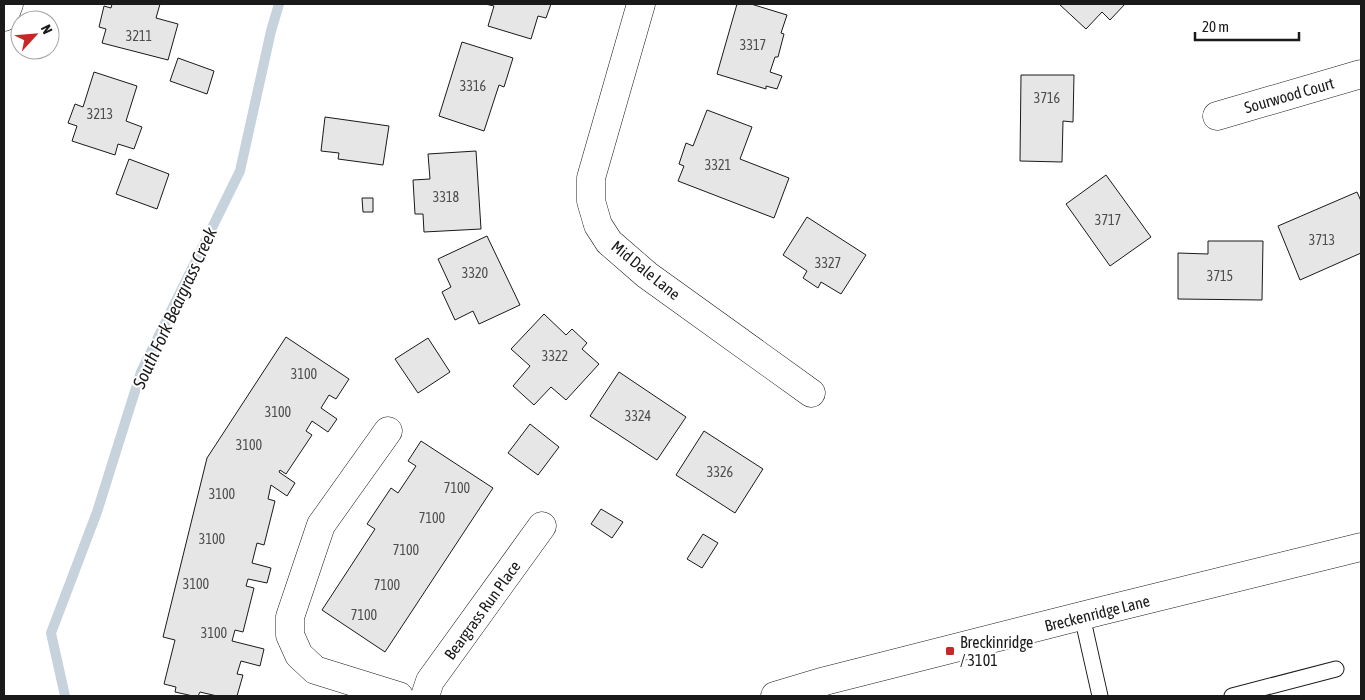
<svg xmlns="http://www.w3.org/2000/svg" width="1365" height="700" font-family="'Asap Condensed',sans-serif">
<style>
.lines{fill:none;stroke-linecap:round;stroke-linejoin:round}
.stream{stroke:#c6d2dc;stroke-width:10}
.building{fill:#e6e6e6;stroke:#1a1a1a}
.lane-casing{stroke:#1a1a1a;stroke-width:17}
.street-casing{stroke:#1a1a1a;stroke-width:29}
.primary-casing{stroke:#1a1a1a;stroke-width:29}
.lane{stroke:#fff;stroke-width:15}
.street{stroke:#fff;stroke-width:28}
.primary{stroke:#fff;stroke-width:28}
.poi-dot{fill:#c62828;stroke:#fff;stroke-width:2}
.labels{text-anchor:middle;stroke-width:4;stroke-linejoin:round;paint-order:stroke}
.number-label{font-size:14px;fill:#4d4d4d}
.street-label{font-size:16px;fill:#1a1a1a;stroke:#fff}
.poi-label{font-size:16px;fill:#1a1a1a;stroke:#fff;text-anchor:start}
.water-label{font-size:18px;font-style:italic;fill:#1a1a1a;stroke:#fff}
</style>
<rect width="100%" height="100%" fill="#fff"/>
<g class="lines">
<path class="stream" d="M 65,696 L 51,633 L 97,512 L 141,372 L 240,171 L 271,31 L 279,4"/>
</g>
<path class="building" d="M 112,4 L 160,4 L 156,18 L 178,24 L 168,60 L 102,43 L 106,29 L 99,27 L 104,6 L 111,8 Z
M 485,4 L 551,4 L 546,18 L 538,16 L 531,39 L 488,26 L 494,6 Z
M 737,4 L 751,4 L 787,15 L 781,33 L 784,34 L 778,57 L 775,57 L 770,72 L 782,76 L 777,89 L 766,86 L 766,89 L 717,74 Z
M 1059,4 L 1125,4 L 1110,20 L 1102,12 L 1086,29 Z
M 462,42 L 513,58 L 504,87 L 499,85 L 484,131 L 439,116 Z
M 178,58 L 214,71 L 207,94 L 170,81 Z
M 94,72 L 137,86 L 126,121 L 142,127 L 134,149 L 118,144 L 115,155 L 72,141 L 77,126 L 68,123 L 75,104 L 83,107 Z
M 1021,75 L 1074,75 L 1073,122 L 1063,121 L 1062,162 L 1020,161 Z
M 707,110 L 752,127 L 740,159 L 789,178 L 774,218 L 678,181 L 684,166 L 679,164 L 686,143 L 693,146 Z
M 325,117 L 389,126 L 383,165 L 338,159 L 339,153 L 321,151 Z
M 476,151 L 481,229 L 424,232 L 423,214 L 415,214 L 413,180 L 430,179 L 428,154 Z
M 129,159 L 169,174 L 157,209 L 116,194 Z
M 1106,175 L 1151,237 L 1110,266 L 1066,204 Z
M 1357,192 L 1361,201 L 1361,253 L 1300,280 L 1278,226 Z
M 362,198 L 373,198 L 373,212 L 363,212 Z
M 807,217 L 866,255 L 841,294 L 821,282 L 818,288 L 803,278 L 807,271 L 783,255 Z
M 487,236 L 520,305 L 479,324 L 473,311 L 455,320 L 442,292 L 451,287 L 438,259 Z
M 1208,241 L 1263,241 L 1262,300 L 1178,299 L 1178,253 L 1208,254 Z
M 544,314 L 566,335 L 572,329 L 587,343 L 582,349 L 599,364 L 566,400 L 551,387 L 534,405 L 513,386 L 530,366 L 511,349 Z
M 286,337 L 349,379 L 336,399 L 329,395 L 321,408 L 337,419 L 328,432 L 312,421 L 306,431 L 312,435 L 286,474 L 280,470 L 279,472 L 295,483 L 287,496 L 271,485 L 268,499 L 275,501 L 264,545 L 257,543 L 252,563 L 271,568 L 267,583 L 248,579 L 246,586 L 254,588 L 243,632 L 235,630 L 232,641 L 264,649 L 260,666 L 241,661 L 237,674 L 243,675 L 237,696 L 217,696 L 200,692 L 198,696 L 193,696 L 175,692 L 176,687 L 164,684 L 175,640 L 163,637 L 207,458 Z
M 428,338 L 450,372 L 418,393 L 395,359 Z
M 619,372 L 686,417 L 657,460 L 590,416 Z
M 530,424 L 559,447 L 538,475 L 508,453 Z
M 704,431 L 763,469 L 735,513 L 676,475 Z
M 421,441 L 493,488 L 385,652 L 322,610 L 375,529 L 367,524 L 391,488 L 398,493 L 416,466 L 408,461 Z
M 601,509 L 623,522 L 612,538 L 591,524 Z
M 703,534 L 718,543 L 702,568 L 687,559 Z"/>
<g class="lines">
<defs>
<path id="lane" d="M 1082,616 L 1100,696
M 1232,696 L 1336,669"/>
<path id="street" d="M 641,4 L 591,178 L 591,201 L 598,225 L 609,242 L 647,275 L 811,393
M 4,17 L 9,4
M 1217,116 L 1361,74
M 388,431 L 321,525 L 290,617 L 290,635 L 299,655 L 315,670 L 399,696
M 425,696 L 430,681 L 542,526"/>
<path id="primary" d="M 775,696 L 825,681 L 1097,612 L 1361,547"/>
</defs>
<use href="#lane" class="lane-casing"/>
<use href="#street" class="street-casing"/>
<use href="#primary" class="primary-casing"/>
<use href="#lane" class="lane"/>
<use href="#street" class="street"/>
<use href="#primary" class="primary"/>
</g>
<rect class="poi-dot" x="945" y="646" width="10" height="10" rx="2.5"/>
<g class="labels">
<g class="number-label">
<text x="139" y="41">3211</text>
<text x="753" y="50">3317</text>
<text x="473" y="91">3316</text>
<text x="1047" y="103">3716</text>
<text x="100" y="119">3213</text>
<text x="718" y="170">3321</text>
<text x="446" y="202">3318</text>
<text x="1108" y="225">3717</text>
<text x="1322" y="245">3713</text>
<text x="828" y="268">3327</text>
<text x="475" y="278">3320</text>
<text x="1220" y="281">3715</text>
<text x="555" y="361">3322</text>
<text x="304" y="379">3100</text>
<text x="278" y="417">3100</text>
<text x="638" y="421">3324</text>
<text x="249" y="450">3100</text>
<text x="720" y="477">3326</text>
<text x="457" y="493">7100</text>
<text x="222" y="499">3100</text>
<text x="432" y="523">7100</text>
<text x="212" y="544">3100</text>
<text x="406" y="555">7100</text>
<text x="196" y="589">3100</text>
<text x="387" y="590">7100</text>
<text x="364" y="620">7100</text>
<text x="214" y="638">3100</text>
</g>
<g class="street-label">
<text transform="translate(1289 95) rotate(-16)" y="6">Sourwood Court</text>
<text transform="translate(646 270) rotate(39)" y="6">Mid Dale Lane</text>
<text transform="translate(482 610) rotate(-54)" y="6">Beargrass Run Place</text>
<text transform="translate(1097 613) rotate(-14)" y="6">Breckenridge Lane</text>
</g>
<g class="poi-label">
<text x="960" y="648">Breckinridge<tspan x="960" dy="18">/ 3101</tspan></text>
</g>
<g class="water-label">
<text transform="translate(175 308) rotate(-65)" y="6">South Fork Beargrass Creek</text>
</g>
</g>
<rect width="1365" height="700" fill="none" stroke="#1a1a1a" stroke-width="10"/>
<g transform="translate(35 35) rotate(64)"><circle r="24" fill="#ffffff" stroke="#a3a3a3"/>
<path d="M0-4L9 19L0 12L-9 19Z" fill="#c62828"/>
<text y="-8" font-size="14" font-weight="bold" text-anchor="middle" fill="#1a1a1a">N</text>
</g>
<path d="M1195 32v8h104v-8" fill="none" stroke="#1a1a1a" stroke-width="2.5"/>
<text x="1202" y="32" font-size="15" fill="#1a1a1a" stroke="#ffffff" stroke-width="4" paint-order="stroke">20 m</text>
</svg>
